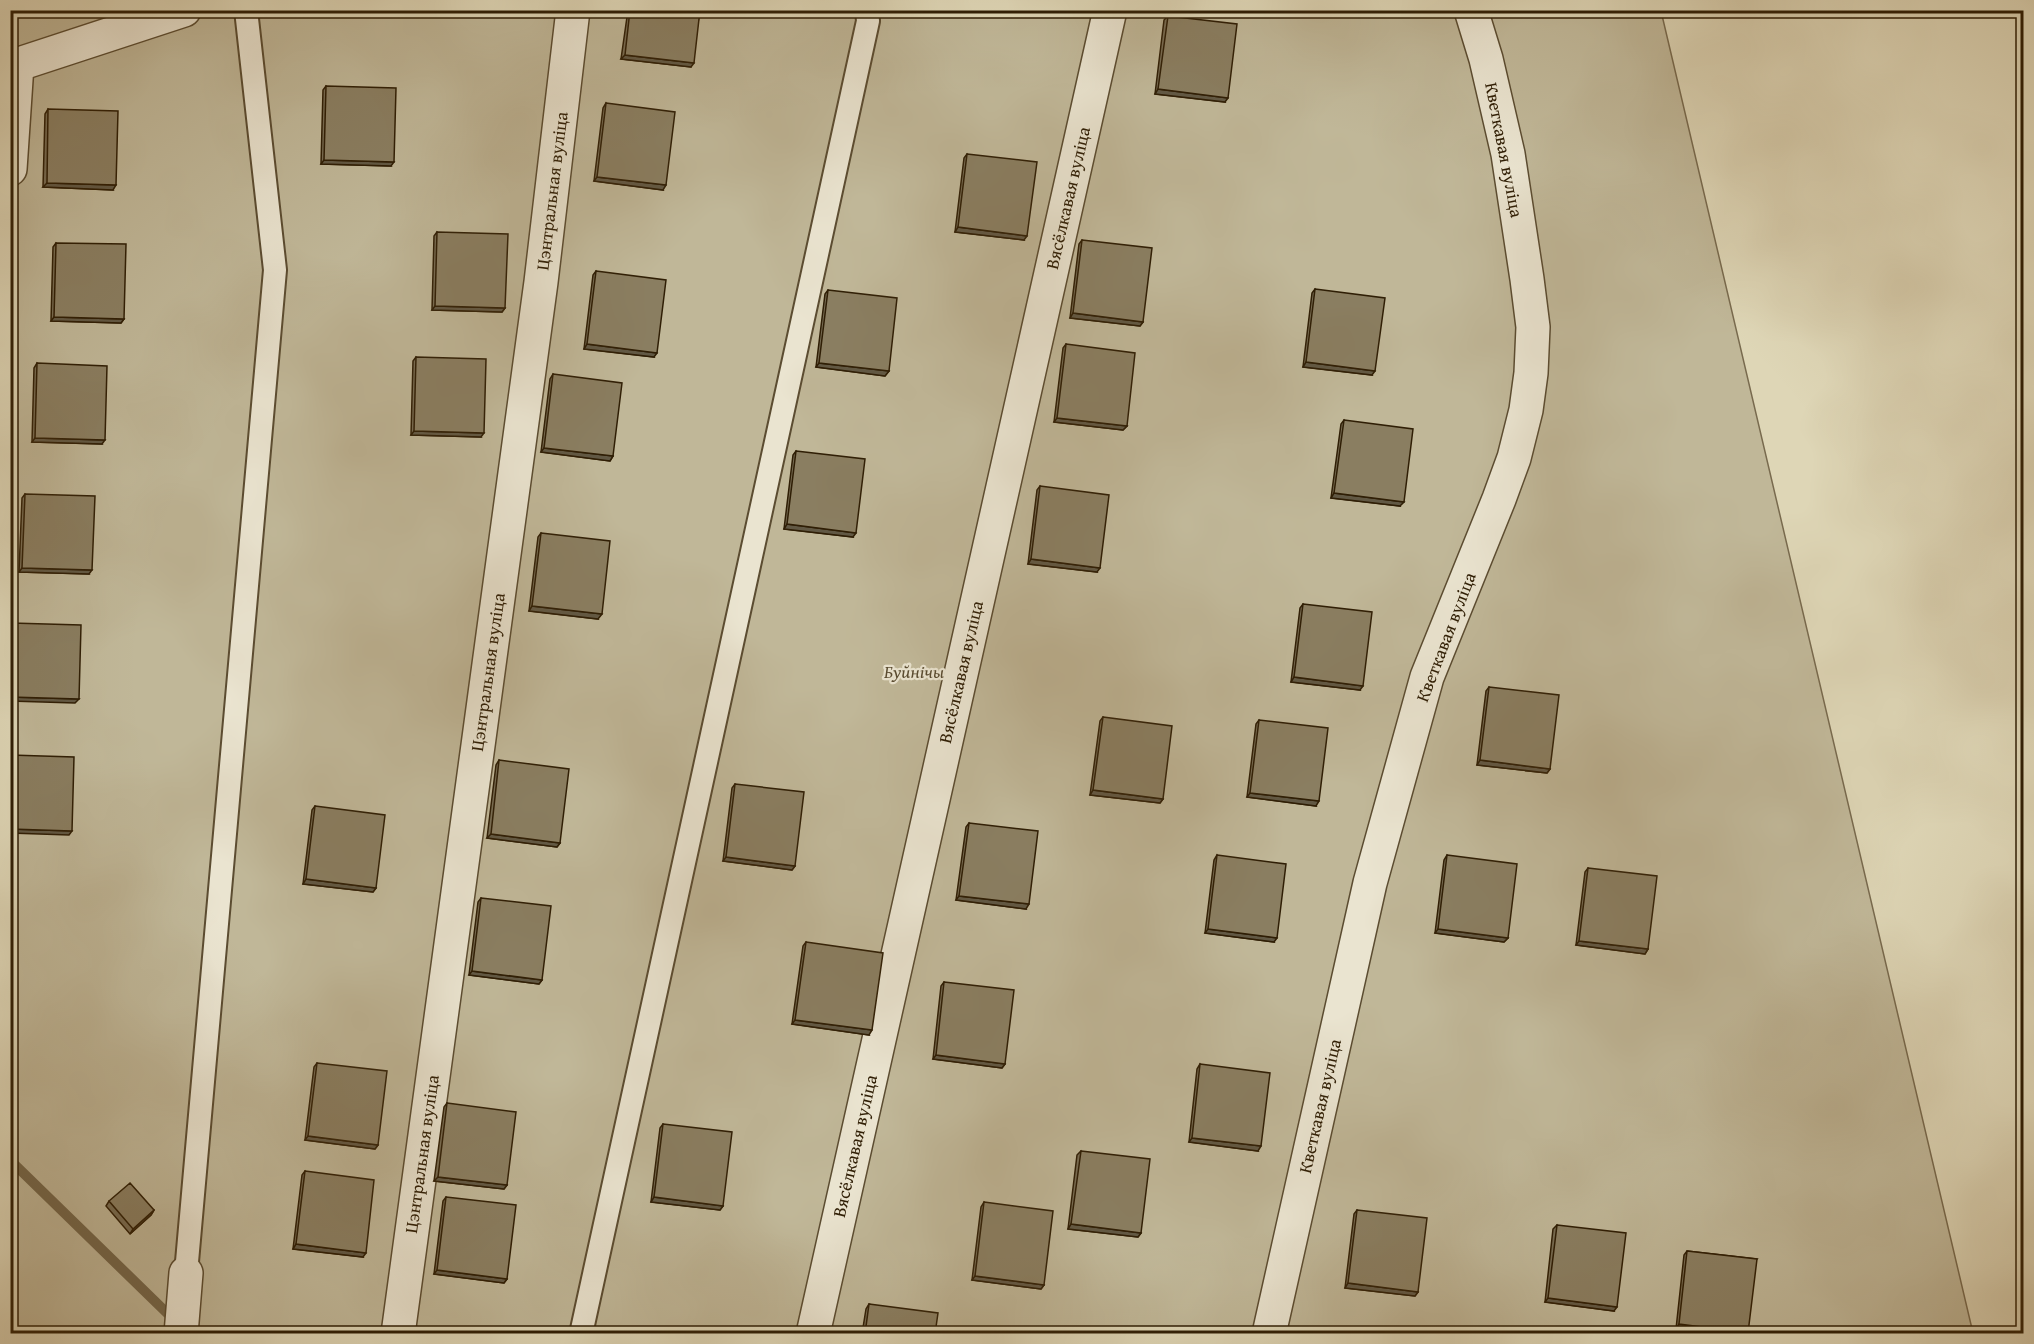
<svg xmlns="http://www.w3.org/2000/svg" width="2034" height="1344" font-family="'Gentium Book Plus',serif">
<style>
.green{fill:#c0b798;stroke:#786a4e;stroke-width:1.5}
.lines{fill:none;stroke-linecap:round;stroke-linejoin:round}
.stream{stroke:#74674b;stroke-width:10}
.service-casing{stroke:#5b4c31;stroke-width:26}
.minor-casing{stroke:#5b4c31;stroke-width:36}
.service{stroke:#eae4d0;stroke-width:22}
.minor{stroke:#eae4d0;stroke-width:33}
.wall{fill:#776c53;stroke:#2f1e05;stroke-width:1.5}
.shaded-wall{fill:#615844;stroke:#2f1e05;stroke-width:1.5}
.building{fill:#8a7e61;stroke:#2f1e05;stroke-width:1.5}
.labels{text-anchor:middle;stroke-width:4.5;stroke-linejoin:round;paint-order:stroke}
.street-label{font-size:18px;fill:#2f1e05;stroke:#eae4d0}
.park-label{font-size:18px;font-style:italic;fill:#5a4c31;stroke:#eae4d0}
</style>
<rect width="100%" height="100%" fill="#ded6b6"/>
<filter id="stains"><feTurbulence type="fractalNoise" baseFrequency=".00333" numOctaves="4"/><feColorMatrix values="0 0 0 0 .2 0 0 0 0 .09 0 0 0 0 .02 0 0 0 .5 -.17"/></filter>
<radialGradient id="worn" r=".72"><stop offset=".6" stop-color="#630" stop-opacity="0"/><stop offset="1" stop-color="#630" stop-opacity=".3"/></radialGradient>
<path class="green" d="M 10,11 L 1661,11 L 1973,1333 L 11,1333 Z"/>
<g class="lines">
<path class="stream" d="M 10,1160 L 168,1314"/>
<defs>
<path id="service" d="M 186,1273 L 275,270 L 246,10
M 581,1334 L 868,21 L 867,10"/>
<path id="minor" d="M 10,67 L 184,10
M 10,169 L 17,65
M 181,1334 L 186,1273
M 398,1334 L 541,282 L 573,10
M 813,1334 L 1110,10
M 1269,1334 L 1370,883 L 1427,677 L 1499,499 L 1514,458 L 1526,410 L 1531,373 L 1533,327 L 1527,279 L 1508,154 L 1486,59 L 1471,10"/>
</defs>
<use href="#service" class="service-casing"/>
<use href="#minor" class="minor-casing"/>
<use href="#service" class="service"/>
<use href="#minor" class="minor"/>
</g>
<path class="wall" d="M 628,10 L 700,10 L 691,67 L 621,59 Z
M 1168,16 L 1225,102 L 1155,94 L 1164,20 Z
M 326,86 L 391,166 L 321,164 L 323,90 Z
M 606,103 L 663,190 L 594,181 L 603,108 Z
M 48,109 L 113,190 L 43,187 L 45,114 Z
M 967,154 L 1024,240 L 955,232 L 964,158 Z
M 437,232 L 505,308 L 502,312 L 432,310 L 434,236 Z
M 1082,240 L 1143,322 L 1140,326 L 1070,318 L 1079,244 Z
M 56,243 L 124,319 L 121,323 L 51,321 L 53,247 Z
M 596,271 L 654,357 L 584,349 L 593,275 Z
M 1315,289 L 1372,375 L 1303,367 L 1312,293 Z
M 828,290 L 889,371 L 885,376 L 816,367 L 825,294 Z
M 1066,344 L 1127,426 L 1123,430 L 1054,422 L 1063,348 Z
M 416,357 L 481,437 L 411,435 L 413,361 Z
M 37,363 L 102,444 L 32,442 L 34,368 Z
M 553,374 L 613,456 L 610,461 L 541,452 L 550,379 Z
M 1344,420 L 1400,506 L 1331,498 L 1341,424 Z
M 796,451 L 853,537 L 784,529 L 793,455 Z
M 1040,486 L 1097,572 L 1028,564 L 1037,490 Z
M 25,494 L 89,574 L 19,572 L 22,498 Z
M 541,533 L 598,619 L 529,611 L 538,537 Z
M 1303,604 L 1360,690 L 1291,682 L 1300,608 Z
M 1489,687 L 1550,769 L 1547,773 L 1477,765 L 1486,691 Z
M 1103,717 L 1163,799 L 1160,803 L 1090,795 L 1100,721 Z
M 1259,720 L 1316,806 L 1247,797 L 1256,724 Z
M 499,760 L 560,843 L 557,847 L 487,838 L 496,765 Z
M 735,784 L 795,866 L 792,870 L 723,861 L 732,788 Z
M 315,806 L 376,888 L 373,892 L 303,884 L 312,810 Z
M 969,823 L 1026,909 L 956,900 L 966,827 Z
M 1217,855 L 1274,942 L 1205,933 L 1214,860 Z
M 1447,855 L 1508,938 L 1504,942 L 1435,933 L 1444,860 Z
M 1588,868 L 1648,949 L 1645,954 L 1576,945 L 1585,872 Z
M 481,898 L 542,980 L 539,984 L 469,975 L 478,902 Z
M 806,942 L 869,1035 L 792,1024 L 803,946 Z
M 944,982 L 1005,1064 L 1002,1068 L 933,1059 L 941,986 Z
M 317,1063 L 378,1145 L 375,1149 L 305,1140 L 314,1067 Z
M 1200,1064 L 1258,1151 L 1189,1142 L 1197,1069 Z
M 447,1103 L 507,1185 L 504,1189 L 434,1181 L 444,1107 Z
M 663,1124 L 723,1206 L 720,1210 L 651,1202 L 660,1128 Z
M 1081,1151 L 1141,1233 L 1138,1237 L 1068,1229 L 1077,1155 Z
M 305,1171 L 363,1257 L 293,1249 L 302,1175 Z
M 446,1197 L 507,1279 L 504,1283 L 434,1274 L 443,1201 Z
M 109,1201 L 154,1210 L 151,1215 L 130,1234 L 106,1206 Z
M 984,1202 L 1044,1285 L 1041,1289 L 972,1280 L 981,1207 Z
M 1357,1210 L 1418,1292 L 1415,1296 L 1345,1288 L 1354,1214 Z
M 1557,1225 L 1614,1311 L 1545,1302 L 1553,1229 Z
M 1687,1251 L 1757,1259 L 1676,1329 L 1684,1255 Z
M 869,1304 L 935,1334 L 862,1334 L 866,1309 Z"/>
<path class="shaded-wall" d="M 625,55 L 694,63 L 691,67 L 621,59 Z
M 1158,89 L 1228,98 L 1225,102 L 1155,94 Z
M 324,160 L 394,162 L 391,166 L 321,164 Z
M 597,177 L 666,185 L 663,190 L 594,181 Z
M 47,183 L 116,185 L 113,190 L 43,187 Z
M 958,227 L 1027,236 L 1024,240 L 955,232 Z
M 435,306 L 505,308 L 502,312 L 432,310 Z
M 1073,313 L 1143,322 L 1140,326 L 1070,318 Z
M 54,317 L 124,319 L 121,323 L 51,321 Z
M 587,344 L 657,353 L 654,357 L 584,349 Z
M 1306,362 L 1375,371 L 1372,375 L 1303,367 Z
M 819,363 L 889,371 L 885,376 L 816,367 Z
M 1057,418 L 1127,426 L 1123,430 L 1054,422 Z
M 414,431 L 484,433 L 481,437 L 411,435 Z
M 35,438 L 105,440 L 102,444 L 32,442 Z
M 544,448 L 613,456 L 610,461 L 541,452 Z
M 1334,493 L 1404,502 L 1400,506 L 1331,498 Z
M 787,524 L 856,533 L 853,537 L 784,529 Z
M 1031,559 L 1100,568 L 1097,572 L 1028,564 Z
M 22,568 L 92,570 L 89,574 L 19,572 Z
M 532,606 L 602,614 L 598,619 L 529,611 Z
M 1294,677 L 1363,686 L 1360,690 L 1291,682 Z
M 10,697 L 79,699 L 75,703 L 10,701 Z
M 1480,760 L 1550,769 L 1547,773 L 1477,765 Z
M 1093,790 L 1163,799 L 1160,803 L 1090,795 Z
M 1250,793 L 1319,801 L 1316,806 L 1247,797 Z
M 10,829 L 72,831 L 69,835 L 10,833 Z
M 491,834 L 560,843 L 557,847 L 487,838 Z
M 726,857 L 795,866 L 792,870 L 723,861 Z
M 306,879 L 376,888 L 373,892 L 303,884 Z
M 959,896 L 1029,904 L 1026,909 L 956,900 Z
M 1208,929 L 1277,938 L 1274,942 L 1205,933 Z
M 1438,929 L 1508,938 L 1504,942 L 1435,933 Z
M 1579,941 L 1648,949 L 1645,954 L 1576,945 Z
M 472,971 L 542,980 L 539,984 L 469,975 Z
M 795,1020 L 872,1030 L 869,1035 L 792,1024 Z
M 936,1055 L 1005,1064 L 1002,1068 L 933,1059 Z
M 308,1136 L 378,1145 L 375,1149 L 305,1140 Z
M 1192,1138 L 1261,1146 L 1258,1151 L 1189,1142 Z
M 438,1177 L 507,1185 L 504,1189 L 434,1181 Z
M 654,1197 L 723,1206 L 720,1210 L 651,1202 Z
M 154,1210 L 151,1215 L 130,1234 L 133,1229 Z
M 1071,1224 L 1141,1233 L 1138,1237 L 1068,1229 Z
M 296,1244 L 366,1253 L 363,1257 L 293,1249 Z
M 437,1270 L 507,1279 L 504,1283 L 434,1274 Z
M 975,1276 L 1044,1285 L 1041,1289 L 972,1280 Z
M 1348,1283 L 1418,1292 L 1415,1296 L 1345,1288 Z
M 1548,1298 L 1617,1307 L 1614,1311 L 1545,1302 Z
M 1679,1324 L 1748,1334 L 1714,1334 L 1676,1329 Z"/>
<path class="building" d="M 630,10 L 700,10 L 694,63 L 625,55 Z
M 1168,16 L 1237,24 L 1228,98 L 1158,89 Z
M 326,86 L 396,88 L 394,162 L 324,160 Z
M 606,103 L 675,112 L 666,185 L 597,177 Z
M 48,109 L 118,111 L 116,185 L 47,183 Z
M 967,154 L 1037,162 L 1027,236 L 958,227 Z
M 437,232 L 508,234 L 505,308 L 435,306 Z
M 1082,240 L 1152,248 L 1143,322 L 1073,313 Z
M 56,243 L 126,244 L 124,319 L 54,317 Z
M 596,271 L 666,280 L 657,353 L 587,344 Z
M 1315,289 L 1385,298 L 1375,371 L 1306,362 Z
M 828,290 L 897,298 L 889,371 L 819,363 Z
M 1066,344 L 1135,353 L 1127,426 L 1057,418 Z
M 416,357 L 486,359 L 484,433 L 414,431 Z
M 37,363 L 107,366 L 105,440 L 35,438 Z
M 553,374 L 622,383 L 613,456 L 544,448 Z
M 1344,420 L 1413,429 L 1404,502 L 1334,493 Z
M 796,451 L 865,459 L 856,533 L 787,524 Z
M 1040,486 L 1109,495 L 1100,568 L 1031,559 Z
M 25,494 L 95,496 L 92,570 L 22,568 Z
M 541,533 L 610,541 L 602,614 L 532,606 Z
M 1303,604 L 1372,612 L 1363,686 L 1294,677 Z
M 11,623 L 81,625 L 79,699 L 10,697 Z
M 1489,687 L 1559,695 L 1550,769 L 1480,760 Z
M 1103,717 L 1172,726 L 1163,799 L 1093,790 Z
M 1259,720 L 1328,728 L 1319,801 L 1250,793 Z
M 10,755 L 74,757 L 72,831 L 10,829 Z
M 499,760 L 569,769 L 560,843 L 491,834 Z
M 735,784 L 804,792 L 795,866 L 726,857 Z
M 315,806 L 385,815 L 376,888 L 306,879 Z
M 969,823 L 1038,831 L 1029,904 L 959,896 Z
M 1217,855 L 1286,864 L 1277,938 L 1208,929 Z
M 1447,855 L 1517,864 L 1508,938 L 1438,929 Z
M 1588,868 L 1657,876 L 1648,949 L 1579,941 Z
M 481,898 L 551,906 L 542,980 L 472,971 Z
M 806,942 L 883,953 L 872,1030 L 795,1020 Z
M 944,982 L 1014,990 L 1005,1064 L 936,1055 Z
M 317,1063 L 387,1071 L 378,1145 L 308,1136 Z
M 1200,1064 L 1270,1073 L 1261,1146 L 1192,1138 Z
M 447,1103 L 516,1112 L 507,1185 L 438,1177 Z
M 663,1124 L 732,1132 L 723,1206 L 654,1197 Z
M 1081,1151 L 1150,1159 L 1141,1233 L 1071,1224 Z
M 305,1171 L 374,1180 L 366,1253 L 296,1244 Z
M 130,1183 L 154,1210 L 133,1229 L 109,1201 Z
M 446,1197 L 516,1205 L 507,1279 L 437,1270 Z
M 984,1202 L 1053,1211 L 1044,1285 L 975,1276 Z
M 1357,1210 L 1427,1218 L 1418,1292 L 1348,1283 Z
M 1557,1225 L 1626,1233 L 1617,1307 L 1548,1298 Z
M 1687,1251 L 1757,1259 L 1748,1333 L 1679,1324 Z
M 869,1304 L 938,1313 L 935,1334 L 865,1334 Z"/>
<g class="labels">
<g class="street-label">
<text transform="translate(1504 150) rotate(79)" y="6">Кветкавая вуліца</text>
<text transform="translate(552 191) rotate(-83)" y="6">Цэнтральная вуліца</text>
<text transform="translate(1068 198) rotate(-77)" y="6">Вясёлкавая вуліца</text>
<text transform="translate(1446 637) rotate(-69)" y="6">Кветкавая вуліца</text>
<text transform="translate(488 672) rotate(-82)" y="6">Цэнтральная вуліца</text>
<text transform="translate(961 672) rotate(-77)" y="6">Вясёлкавая вуліца</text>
<text transform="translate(1320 1106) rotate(-77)" y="6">Кветкавая вуліца</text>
<text transform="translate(855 1146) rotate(-77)" y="6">Вясёлкавая вуліца</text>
<text transform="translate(422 1154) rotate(-82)" y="6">Цэнтральная вуліца</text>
</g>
<g class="park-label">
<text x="914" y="678">Буйнічы</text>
</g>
</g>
<rect width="2034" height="1344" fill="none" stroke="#ded6b6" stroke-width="36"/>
<rect x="12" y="12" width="2010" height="1320" fill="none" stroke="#2f1e05" stroke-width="3"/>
<rect x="18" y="18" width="1998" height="1308" fill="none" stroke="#2f1e05" stroke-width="1.5"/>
<rect width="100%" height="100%" filter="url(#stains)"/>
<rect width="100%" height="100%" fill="url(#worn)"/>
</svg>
